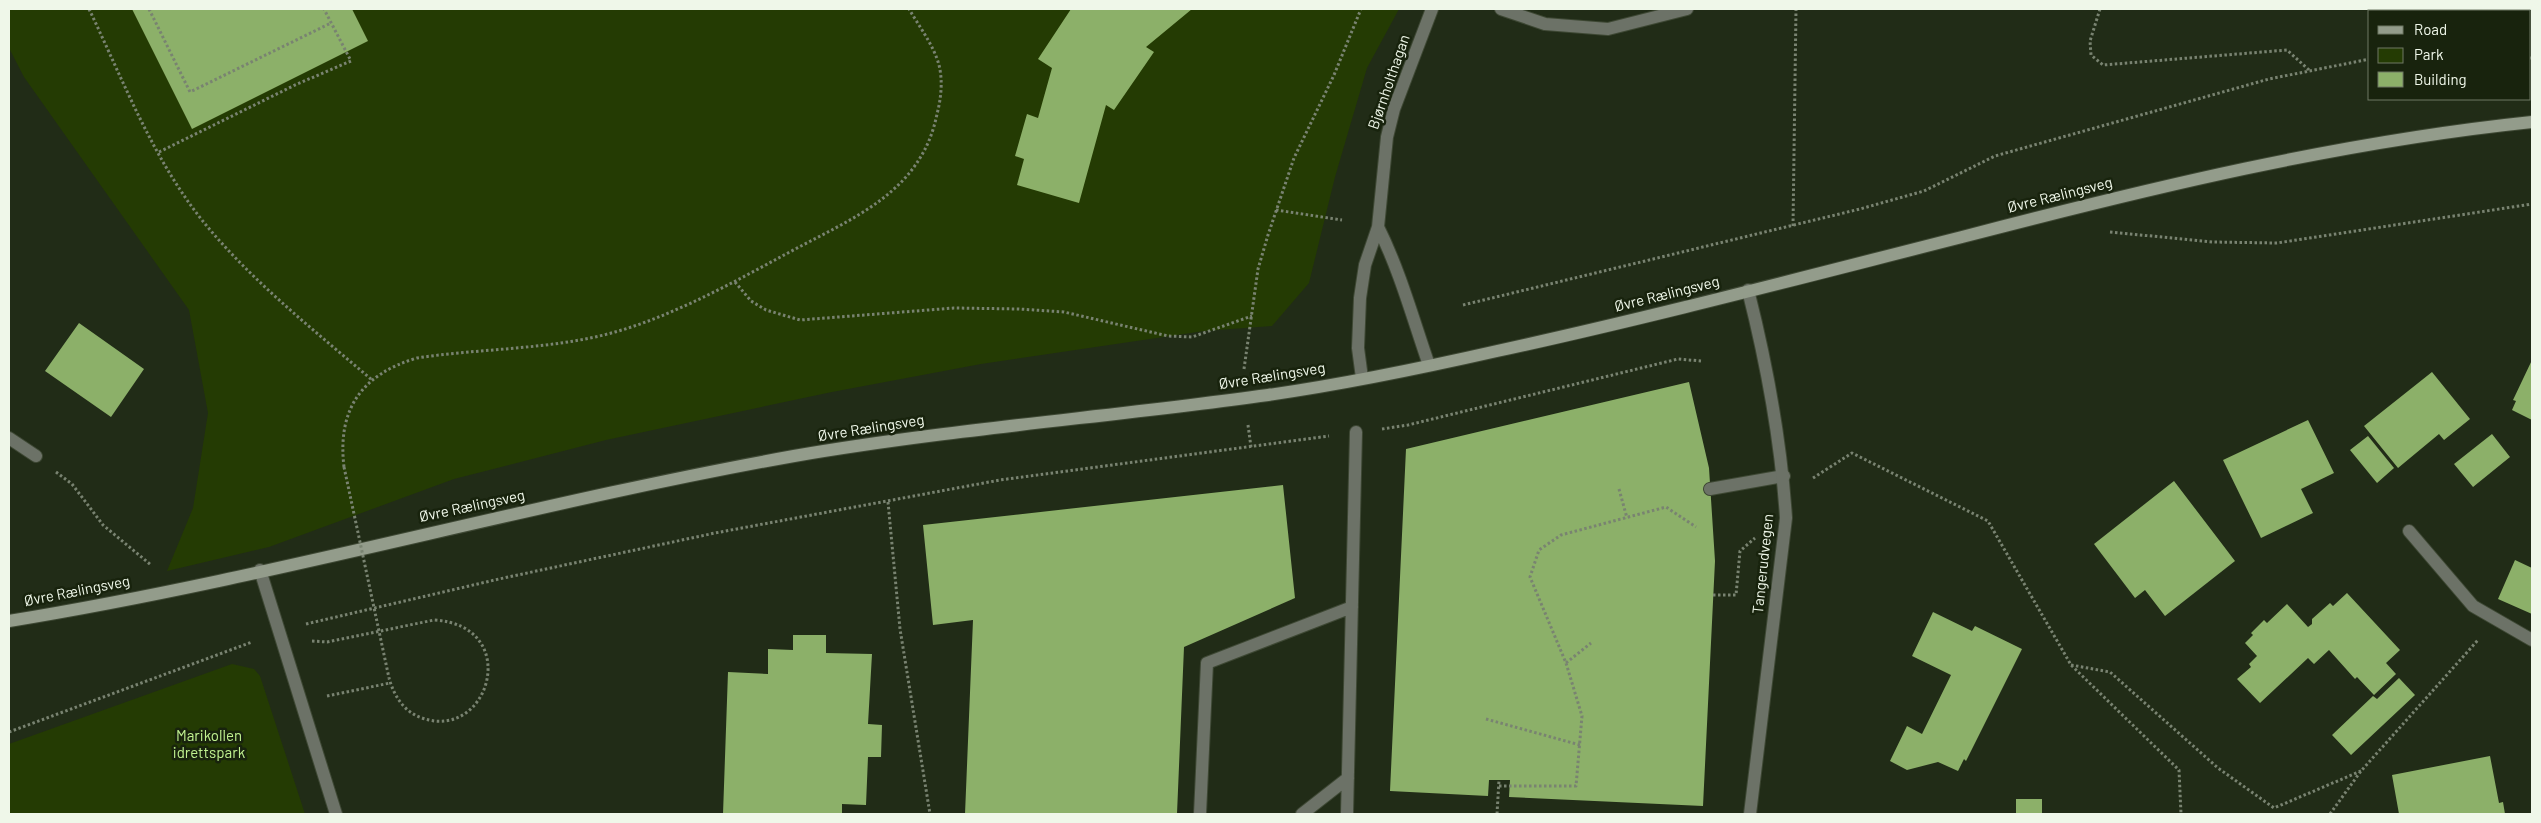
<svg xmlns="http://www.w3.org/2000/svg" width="2541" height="823" font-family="Barlow,sans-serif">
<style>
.green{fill:#243b03}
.building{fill:#8cb069}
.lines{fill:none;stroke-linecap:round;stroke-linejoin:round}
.service-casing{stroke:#3e4834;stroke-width:14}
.pedestrian-casing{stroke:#3e4834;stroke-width:14}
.minor-casing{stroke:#3e4834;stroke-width:14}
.tertiary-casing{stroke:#3e4834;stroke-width:14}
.secondary-casing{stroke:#3e4834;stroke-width:14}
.path{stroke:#798371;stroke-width:3;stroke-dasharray:2.5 2.5;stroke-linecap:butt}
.service{stroke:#6c7267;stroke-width:12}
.pedestrian{stroke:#6c7267;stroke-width:12}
.minor{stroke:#6c7267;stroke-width:12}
.tertiary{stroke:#6c7267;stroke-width:12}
.secondary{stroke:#939c8b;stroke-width:12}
.path-bridge{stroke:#798371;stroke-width:3;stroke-dasharray:2.5 2.5;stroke-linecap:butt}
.labels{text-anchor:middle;stroke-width:5;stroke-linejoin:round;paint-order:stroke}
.street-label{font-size:15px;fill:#eff7e9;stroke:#18230d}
.park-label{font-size:15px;fill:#c0f190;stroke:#18230d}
</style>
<rect width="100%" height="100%" fill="#212c17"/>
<path class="green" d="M 9,9 L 1399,9 L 1367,68 L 1335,177 L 1309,283 L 1272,326 L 1204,331 L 981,364 L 832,392 L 606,440 L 454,479 L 269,547 L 167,571 L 193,508 L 208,413 L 189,310 L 24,77 L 9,48 Z
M 232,664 L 254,669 L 260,676 L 305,814 L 9,814 L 9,744 Z"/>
<path class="building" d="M 132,9 L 352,9 L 368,41 L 192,129 Z
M 1071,9 L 1192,9 L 1146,47 L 1154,52 L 1114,110 L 1106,105 L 1079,203 L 1017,185 L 1024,159 L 1015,156 L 1027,114 L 1038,118 L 1052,68 L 1038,59 Z
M 79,323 L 144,369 L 111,417 L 45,371 Z
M 2532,360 L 2532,420 L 2512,410 L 2516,401 L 2513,400 Z
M 2432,372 L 2470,419 L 2444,440 L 2439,434 L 2398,468 L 2364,426 Z
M 1689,382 L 1709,468 L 1715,561 L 1703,806 L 1509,797 L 1510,780 L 1489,780 L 1488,796 L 1390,791 L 1406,449 Z
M 2308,420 L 2334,473 L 2301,489 L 2313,513 L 2261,538 L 2223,460 Z
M 2492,434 L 2510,457 L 2473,487 L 2454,464 Z
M 2368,436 L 2394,468 L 2377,483 L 2350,450 Z
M 2174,481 L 2235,561 L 2165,616 L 2145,590 L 2135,598 L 2094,544 Z
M 1283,485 L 1295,598 L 1184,647 L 1177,814 L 965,814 L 973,620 L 933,625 L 923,525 Z
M 2515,560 L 2532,568 L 2532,614 L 2498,599 Z
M 2347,593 L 2400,650 L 2386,663 L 2396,674 L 2374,695 L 2357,677 L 2355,679 L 2329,650 L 2314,664 L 2308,658 L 2260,703 L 2237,679 L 2251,667 L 2249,664 L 2257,656 L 2245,643 L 2253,635 L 2251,633 L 2264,620 L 2267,623 L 2287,604 L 2308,627 L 2312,624 L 2312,619 L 2330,603 L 2333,606 Z
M 1933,612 L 1972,631 L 1975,626 L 2022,649 L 1966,761 L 1964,759 L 1958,771 L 1938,762 L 1907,770 L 1890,761 L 1907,726 L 1922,734 L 1951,675 L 1912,656 Z
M 793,635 L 826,635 L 826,653 L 872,654 L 868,724 L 882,725 L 881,757 L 868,757 L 866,805 L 842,804 L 842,814 L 723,814 L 728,672 L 768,674 L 768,649 L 793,650 Z
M 2399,678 L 2415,695 L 2351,755 L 2332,735 L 2373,696 L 2377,699 Z
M 2490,756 L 2499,803 L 2503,802 L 2505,814 L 2399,814 L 2392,775 Z
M 2016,799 L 2042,799 L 2042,814 L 2016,814 Z"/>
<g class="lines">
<defs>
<path id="service" d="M 1710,489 L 1784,476
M 260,570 L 336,814"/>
<path id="pedestrian" d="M 1200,814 L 1207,663 L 1352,607
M 1302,814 L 1348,778
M 1347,814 L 1356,432"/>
<path id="minor" d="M 1501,9 L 1545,24 L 1608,29 L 1687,9
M 1748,290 C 1767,365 1781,441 1786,518 L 1750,814
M 9,438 L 36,456
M 2409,531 L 2473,606 L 2532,640"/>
<path id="tertiary" d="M 1378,227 C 1400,271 1413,319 1429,365
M 1362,378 L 1358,348 L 1360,298 L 1365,265 L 1378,227 L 1387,137 L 1394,109 L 1432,9"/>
<path id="secondary" d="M 9,621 C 273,578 531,503 794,456 C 951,429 1110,417 1268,395 C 1345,384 1422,368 1497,351 C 1653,317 1808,276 1962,237 C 2150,188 2339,142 2532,122"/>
</defs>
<use href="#service" class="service-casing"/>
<use href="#pedestrian" class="pedestrian-casing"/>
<use href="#minor" class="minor-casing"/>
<use href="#tertiary" class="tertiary-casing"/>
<use href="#secondary" class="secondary-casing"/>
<path class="path" d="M 89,9 C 124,82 154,162 206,225 C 254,283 315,331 372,380
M 149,9 L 190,92 L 331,23
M 2100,9 L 2090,41 L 2091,55 L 2103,65 L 2287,50 L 2309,70
M 2530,58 L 2532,58
M 159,152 L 295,85 L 351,61 L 324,9
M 1276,210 L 1342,220
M 1793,226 L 1796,9
M 2110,232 L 2213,242 L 2277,243 L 2532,204
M 735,282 L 751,301 L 766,310 L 800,320 L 954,308 L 1019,309 L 1064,312 L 1168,336 L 1192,337 L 1252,316
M 1463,305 L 1860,209 L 1924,191 L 1995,156 L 2269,79 L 2370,59
M 1244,369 L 1258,269 L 1268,235 L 1294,158 L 1334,75 L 1361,9
M 1248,425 L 1251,447
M 1382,429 L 1408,425 L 1678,359 L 1701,361
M 344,467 C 337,409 362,374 417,358 C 482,348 551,350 615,332 C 675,315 732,283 786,254 C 850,219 921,194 937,114 C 941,99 943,81 939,65 C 934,46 919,26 909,9
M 56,472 L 72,484 L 103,525 L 151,565
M 1813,478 L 1852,453 L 1988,521 L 2071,665 L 2179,770 L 2181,814
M 1619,489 L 1627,518
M 888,502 L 900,629 L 930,814
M 1713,595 L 1736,595 L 1740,551 L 1755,538
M 306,624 L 499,579 L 715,533 L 1000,480 L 1329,436
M 312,641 L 327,642 L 434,620 C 523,625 490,742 422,718 C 404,712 394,696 389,678
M 1566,663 L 1591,643
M 2071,665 L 2110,672 L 2218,768 L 2274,808 L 2361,771
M 327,696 L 390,683
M 1486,719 L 1580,745
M 9,732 L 252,642
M 1499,786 L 1576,786 L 1582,716 L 1566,663 L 1530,577 L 1539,550 L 1561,535 L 1666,507 L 1696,527
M 1497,814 L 1499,780
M 2330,814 L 2361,771 L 2478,640"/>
<use href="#service" class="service"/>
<use href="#pedestrian" class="pedestrian"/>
<use href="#minor" class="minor"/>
<use href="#tertiary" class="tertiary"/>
<use href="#secondary" class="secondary"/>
<path class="path-bridge" d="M 344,467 L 389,678"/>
</g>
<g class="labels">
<g class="street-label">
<text transform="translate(1389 82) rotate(-71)" y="5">Bjørnholthagan</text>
<text transform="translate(2060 195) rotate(-14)" y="5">Øvre Rælingsveg</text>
<text transform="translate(1667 294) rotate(-14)" y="5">Øvre Rælingsveg</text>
<text transform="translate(1272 376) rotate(-9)" y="5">Øvre Rælingsveg</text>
<text transform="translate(871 428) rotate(-9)" y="5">Øvre Rælingsveg</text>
<text transform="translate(472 506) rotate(-12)" y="5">Øvre Rælingsveg</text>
<text transform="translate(1763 564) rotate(-84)" y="5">Tangerudvegen</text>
<text transform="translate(77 591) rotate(-11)" y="5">Øvre Rælingsveg</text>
</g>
<g class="park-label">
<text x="209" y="741">Marikollen<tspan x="209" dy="17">idrettspark</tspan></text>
</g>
</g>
<rect width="2541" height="823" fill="none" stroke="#eff7e9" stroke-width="20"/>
<rect x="2368" y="10" width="162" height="90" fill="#18230d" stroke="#6e7865"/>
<rect x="2378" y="26" width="25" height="8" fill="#939c8b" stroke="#6e7865"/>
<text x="2414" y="35" font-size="15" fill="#eff7e9">Road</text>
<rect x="2378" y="48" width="25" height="15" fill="#243b03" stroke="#6e7865"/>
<text x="2414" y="60" font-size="15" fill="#eff7e9">Park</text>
<rect x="2378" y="72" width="25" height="15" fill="#8cb069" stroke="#6e7865"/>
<text x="2414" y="85" font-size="15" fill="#eff7e9">Building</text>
</svg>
